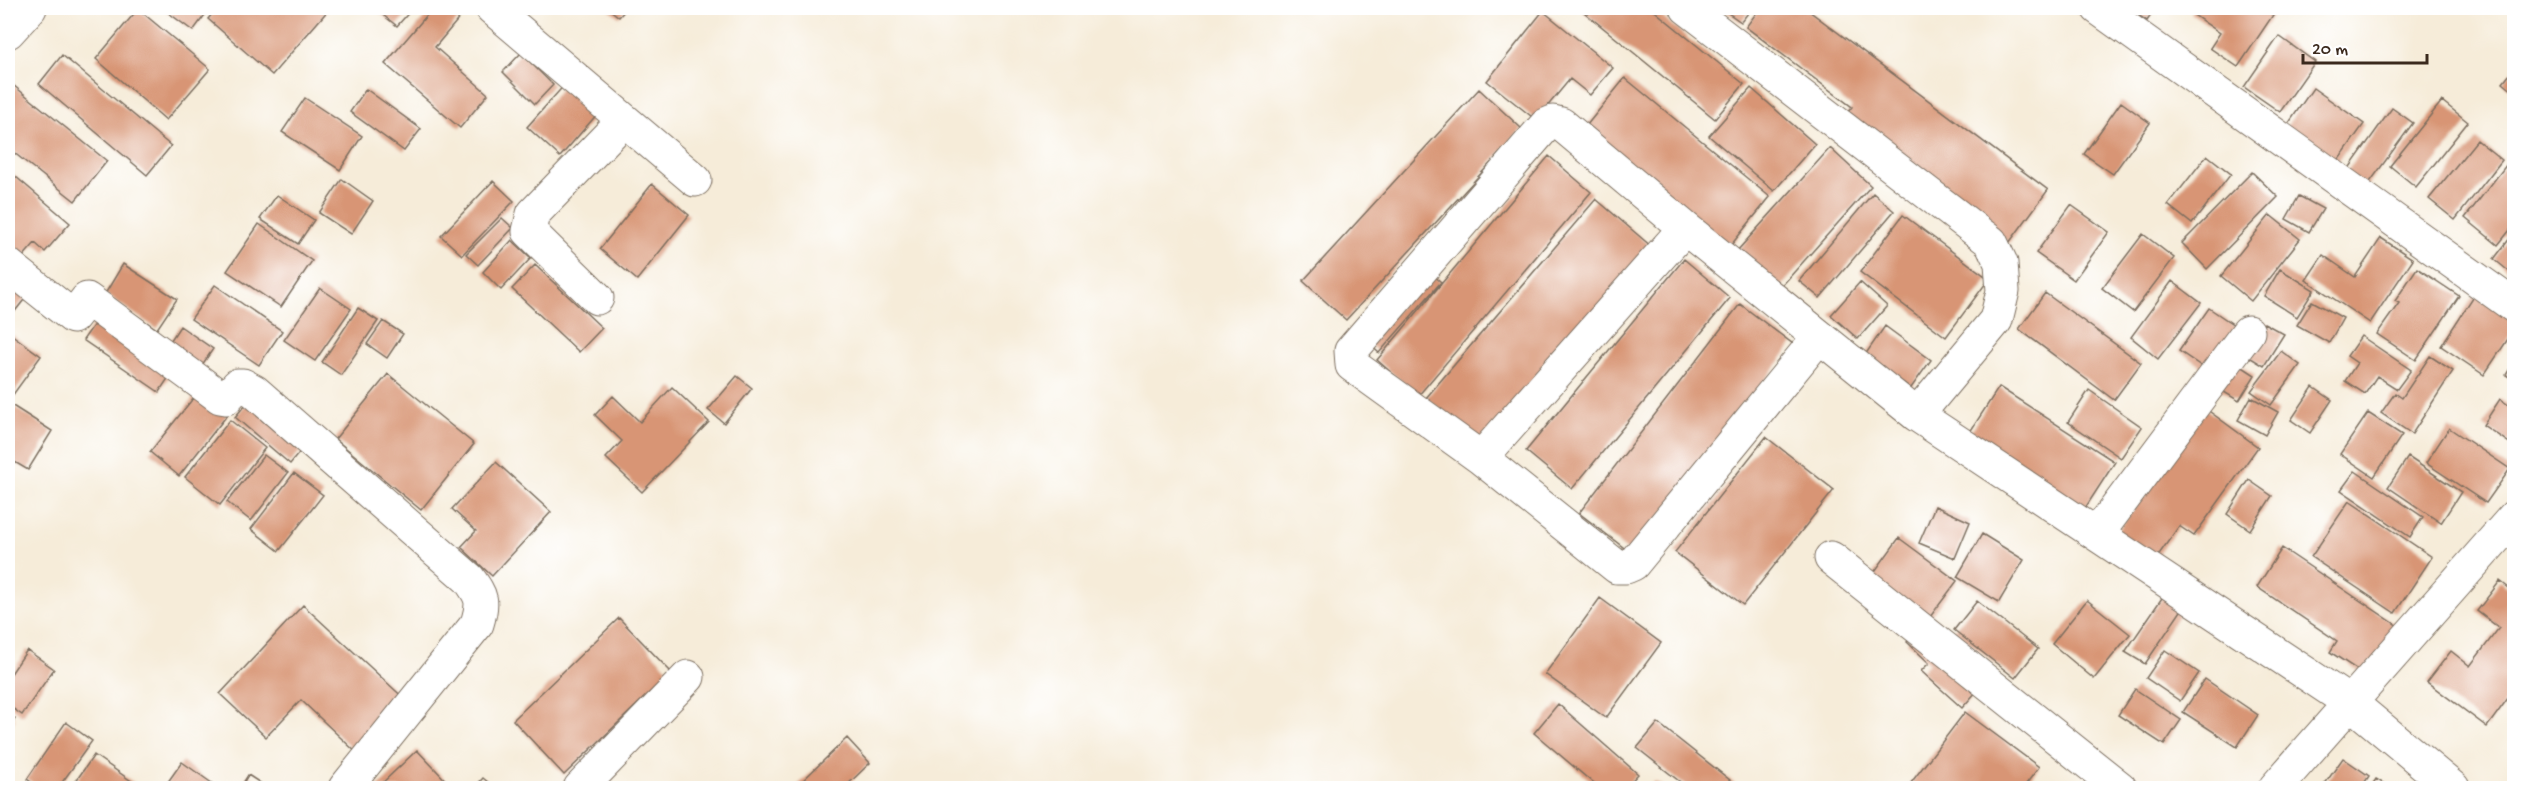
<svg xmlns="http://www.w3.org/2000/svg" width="2522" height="796" font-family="'Gochi Hand',sans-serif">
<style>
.building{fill:#d89574}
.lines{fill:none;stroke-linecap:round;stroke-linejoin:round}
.minor-casing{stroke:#7c6e5f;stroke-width:35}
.minor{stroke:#fff;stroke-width:33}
</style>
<rect width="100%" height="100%" fill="#fff"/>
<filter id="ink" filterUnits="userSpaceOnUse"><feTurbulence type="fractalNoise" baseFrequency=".0167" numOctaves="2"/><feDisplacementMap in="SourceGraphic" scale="12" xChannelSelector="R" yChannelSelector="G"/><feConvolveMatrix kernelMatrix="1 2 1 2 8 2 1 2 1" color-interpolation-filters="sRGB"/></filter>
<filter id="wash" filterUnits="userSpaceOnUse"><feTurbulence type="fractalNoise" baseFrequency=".008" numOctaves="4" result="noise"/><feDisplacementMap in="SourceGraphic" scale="24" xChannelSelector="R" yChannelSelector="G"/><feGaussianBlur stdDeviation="1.35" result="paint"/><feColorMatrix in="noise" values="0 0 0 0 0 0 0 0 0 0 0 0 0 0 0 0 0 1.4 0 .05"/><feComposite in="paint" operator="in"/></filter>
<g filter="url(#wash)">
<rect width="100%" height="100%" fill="#f6ecd9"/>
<g id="blocks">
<path class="building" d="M 162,8 L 210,8 L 193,31 Z
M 217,8 L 330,8 L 272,75 L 208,19 Z
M 374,8 L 413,8 L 397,26 Z
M 433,8 L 467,9 L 435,47 L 488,94 L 460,128 L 385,64 Z
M 608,8 L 627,8 L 619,17 Z
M 1579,8 L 1651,8 L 1744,84 L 1715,119 Z
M 1721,8 L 1752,8 L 1741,22 Z
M 1760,8 L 1805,8 L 2048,190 L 2009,243 L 1843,118 L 1852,107 L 1746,27 Z
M 2127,8 L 2156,8 L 2147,21 Z
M 2195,8 L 2262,8 L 2273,15 L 2238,67 L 2210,48 L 2220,33 L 2191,13 Z
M 138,9 L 210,69 L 166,120 L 96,59 Z
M 1543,11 L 1613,68 L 1590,95 L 1570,79 L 1536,120 L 1487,81 Z
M 2279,36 L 2315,62 L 2280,112 L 2244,87 Z
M 521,53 L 553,85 L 535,104 L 503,72 Z
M 62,55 L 171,146 L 147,175 L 39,84 Z
M 2514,69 L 2514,92 L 2503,83 Z
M 1625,78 L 1770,197 L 1727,250 L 1582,131 Z
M 8,81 L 107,161 L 75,201 L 8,148 Z
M 567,82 L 599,112 L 560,157 L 527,127 Z
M 1751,88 L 1815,144 L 1774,191 L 1709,136 Z
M 2313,88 L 2364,124 L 2335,165 L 2284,130 Z
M 366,89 L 421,129 L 404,151 L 350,112 Z
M 1479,89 L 1522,129 L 1346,320 L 1303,281 Z
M 305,98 L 362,136 L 340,170 L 282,132 Z
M 2442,101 L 2468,122 L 2416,187 L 2390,166 Z
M 2121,102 L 2150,123 L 2113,174 L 2084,154 Z
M 2392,108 L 2413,123 L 2365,189 L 2345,174 Z
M 2477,140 L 2502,160 L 2455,220 L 2429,199 Z
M 1830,148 L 1871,186 L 1779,289 L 1737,251 Z
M 2207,155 L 2231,174 L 2192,224 L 2168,205 Z
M 1549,156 L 1591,192 L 1418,396 L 1377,360 Z
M 2507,164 L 2514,170 L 2514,225 L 2498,245 L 2465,218 Z
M 8,170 L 70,223 L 45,252 L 35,243 L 15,266 L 8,260 Z
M 2252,172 L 2278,197 L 2207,269 L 2182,243 Z
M 342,179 L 373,201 L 351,234 L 319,213 Z
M 493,181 L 514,201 L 462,255 L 441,236 Z
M 652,184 L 689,215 L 637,280 L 600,249 Z
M 1873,193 L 1894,211 L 1820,298 L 1799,281 Z
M 277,195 L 314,220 L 298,244 L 260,219 Z
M 2299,196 L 2323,209 L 2309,232 L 2286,219 Z
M 1596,199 L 1652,247 L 1483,446 L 1426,398 Z
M 2071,205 L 2109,232 L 2074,280 L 2036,253 Z
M 1903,215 L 1989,279 L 1946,337 L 1860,272 Z
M 2270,215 L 2300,239 L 2251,301 L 2221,276 Z
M 502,218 L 513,228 L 478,265 L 466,254 Z
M 259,224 L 312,261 L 281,307 L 227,271 Z
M 2514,233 L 2514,271 L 2512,274 L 2494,259 Z
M 2143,234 L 2174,258 L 2133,312 L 2102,288 Z
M 2381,238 L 2413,259 L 2370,323 L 2306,280 L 2323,255 L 2355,277 Z
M 512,240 L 531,258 L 501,290 L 483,272 Z
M 1684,259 L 1730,298 L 1572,489 L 1526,451 Z
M 123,264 L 177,299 L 157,329 L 105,294 Z
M 535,265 L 602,328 L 579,352 L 512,289 Z
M 2417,268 L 2459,296 L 2416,360 L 2377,334 L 2399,303 L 2395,301 Z
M 2280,269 L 2314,290 L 2297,317 L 2264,296 Z
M 8,271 L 31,291 L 8,320 Z
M 1430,272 L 1441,282 L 1379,353 L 1368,343 Z
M 2172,281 L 2201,303 L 2158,359 L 2131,337 Z
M 1860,282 L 1887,306 L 1858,339 L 1831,315 Z
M 215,285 L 282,331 L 259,365 L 191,319 Z
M 320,288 L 351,309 L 315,361 L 284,340 Z
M 2477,291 L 2514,316 L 2514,330 L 2484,375 L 2441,346 Z
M 2045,293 L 2141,363 L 2114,400 L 2019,329 Z
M 2312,301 L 2343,318 L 2329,343 L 2297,325 Z
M 1740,304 L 1793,344 L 1632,554 L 1579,513 Z
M 358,308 L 378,321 L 341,375 L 322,362 Z
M 2209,308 L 2237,327 L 2207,370 L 2179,351 Z
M 100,316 L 175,368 L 159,392 L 83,340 Z
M 383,321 L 403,334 L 387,358 L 367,344 Z
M 2264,323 L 2284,334 L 2264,366 L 2246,355 Z
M 180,326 L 213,349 L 200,368 L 167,346 Z
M 1885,326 L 1931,360 L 1911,388 L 1865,355 Z
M 8,332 L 41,356 L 12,396 L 8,393 Z
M 2361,336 L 2411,370 L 2397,389 L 2377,376 L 2365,394 L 2345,381 L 2357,363 L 2347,356 Z
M 2281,351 L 2300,365 L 2271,405 L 2251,391 Z
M 2430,356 L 2453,371 L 2412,434 L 2381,413 L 2395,393 L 2402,398 Z
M 2235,362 L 2255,375 L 2239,401 L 2219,389 Z
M 2514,362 L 2514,380 L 2506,375 Z
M 388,374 L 474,444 L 421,510 L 335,439 Z
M 737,376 L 752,388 L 724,423 L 708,410 Z
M 672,387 L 709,422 L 642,492 L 606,458 L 622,441 L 595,415 L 613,396 L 640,422 Z
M 1999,387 L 2115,462 L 2080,516 L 1964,441 Z
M 2313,387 L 2332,400 L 2310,433 L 2291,420 Z
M 2089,390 L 2142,427 L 2121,458 L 2068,422 Z
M 199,391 L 228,414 L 179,476 L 150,452 Z
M 252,397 L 307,443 L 290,464 L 235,417 Z
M 2251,397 L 2278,412 L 2265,435 L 2238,420 Z
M 2500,399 L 2514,409 L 2514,446 L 2483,425 Z
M 8,403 L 52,431 L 28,470 L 8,458 Z
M 2206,409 L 2258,447 L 2194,536 L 2179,526 L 2155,560 L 2116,533 Z
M 2368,413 L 2402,435 L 2374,477 L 2340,454 Z
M 230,420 L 265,448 L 220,505 L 185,477 Z
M 2449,428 L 2510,469 L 2486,503 L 2426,463 Z
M 1766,437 L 1834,490 L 1743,605 L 1675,552 Z
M 264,455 L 288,473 L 251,521 L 227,502 Z
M 2408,457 L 2461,492 L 2441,523 L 2388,487 Z
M 496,462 L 551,512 L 492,576 L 461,547 L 476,531 L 452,509 Z
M 2355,471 L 2423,517 L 2410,537 L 2341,490 Z
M 294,473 L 323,495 L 279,551 L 251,529 Z
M 2249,480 L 2272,496 L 2250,530 L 2227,514 Z
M 2349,501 L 2432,557 L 2395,613 L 2311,557 Z
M 1935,506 L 1970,522 L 1955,558 L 1919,543 Z
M 1982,534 L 2024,560 L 1999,602 L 1957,577 Z
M 1899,538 L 1957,581 L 1927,621 L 1870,578 Z
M 2282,548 L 2398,626 L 2365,675 L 2330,652 L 2337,641 L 2257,587 Z
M 2500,581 L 2514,592 L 2514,690 L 2487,727 L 2427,682 L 2451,651 L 2470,666 L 2499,628 L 2477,611 Z
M 2166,592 L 2185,605 L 2145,664 L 2125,652 Z
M 1600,598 L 1661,643 L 1606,718 L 1545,674 Z
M 2087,600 L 2130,634 L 2094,679 L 2052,644 Z
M 1977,601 L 2038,649 L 2015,678 L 1954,630 Z
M 303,605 L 409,703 L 360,756 L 301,700 L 266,737 L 220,694 Z
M 619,618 L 671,672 L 564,775 L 513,720 Z
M 1914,634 L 1977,691 L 1962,708 L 1921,671 L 1929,663 L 1907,642 Z
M 27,650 L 54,669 L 22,715 L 8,705 L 8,678 Z
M 2165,650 L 2199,673 L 2180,701 L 2146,678 Z
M 2205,679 L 2258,715 L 2237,747 L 2183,712 Z
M 2135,689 L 2181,720 L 2164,745 L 2118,715 Z
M 1558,704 L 1638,774 L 1625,788 L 1599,788 L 1534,733 Z
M 1965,712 L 2039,767 L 2023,788 L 1907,788 Z
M 8,714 L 15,719 L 8,730 Z
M 66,722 L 92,741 L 58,788 L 39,788 L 27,779 Z
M 1658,723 L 1740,788 L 1688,788 L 1637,748 Z
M 847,738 L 870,763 L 844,788 L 795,788 Z
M 417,750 L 453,788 L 377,788 Z
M 94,755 L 134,783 L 130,788 L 71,788 Z
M 2343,758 L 2369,776 L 2361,788 L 2322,788 Z
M 182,762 L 216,786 L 214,788 L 167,788 L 165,786 Z
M 248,775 L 268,788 L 240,788 Z
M 483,778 L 495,788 L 474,788 Z
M 2376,779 L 2391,788 L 2370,788 Z
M 1654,781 L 1665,788 L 1649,788 Z"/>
</g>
</g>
<g filter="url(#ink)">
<use href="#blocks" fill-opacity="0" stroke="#7c6e5f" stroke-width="1.5"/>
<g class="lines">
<defs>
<path id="minor" d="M 492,8 L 695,180
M 1687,8 L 1991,242 L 2001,263 L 2003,291 L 1996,320 L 1917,415
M 2098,8 L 2514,306
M 8,32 L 30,8
M 8,265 L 73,317 L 87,299 L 220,397 L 226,398 L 238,385 L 243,385 L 254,391 L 469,579 C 482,597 484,601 477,624 L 345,788
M 597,298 L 529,231 L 533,214 L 623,121
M 1819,337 L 1633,564 L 1626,567 L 1617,567 L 1481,458 L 1352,365 L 1351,351 L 1546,125 L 1553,122 L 1561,124 L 1685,228 L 1917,415 L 2352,704 L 2453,788
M 1481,458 L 1685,228
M 2097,534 L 2248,332
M 1831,558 L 2120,788
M 580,788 L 688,677
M 2275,788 L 2514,517"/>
</defs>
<use href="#minor" class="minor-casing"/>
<use href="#minor" class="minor"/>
</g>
</g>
<rect width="2522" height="796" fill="none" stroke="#fff" stroke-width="30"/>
<path d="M2303 54v9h124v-9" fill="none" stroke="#3b2a1e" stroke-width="3"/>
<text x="2312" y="54" font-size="18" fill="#3b2a1e" stroke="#ffffff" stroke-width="4.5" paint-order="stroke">20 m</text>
</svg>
